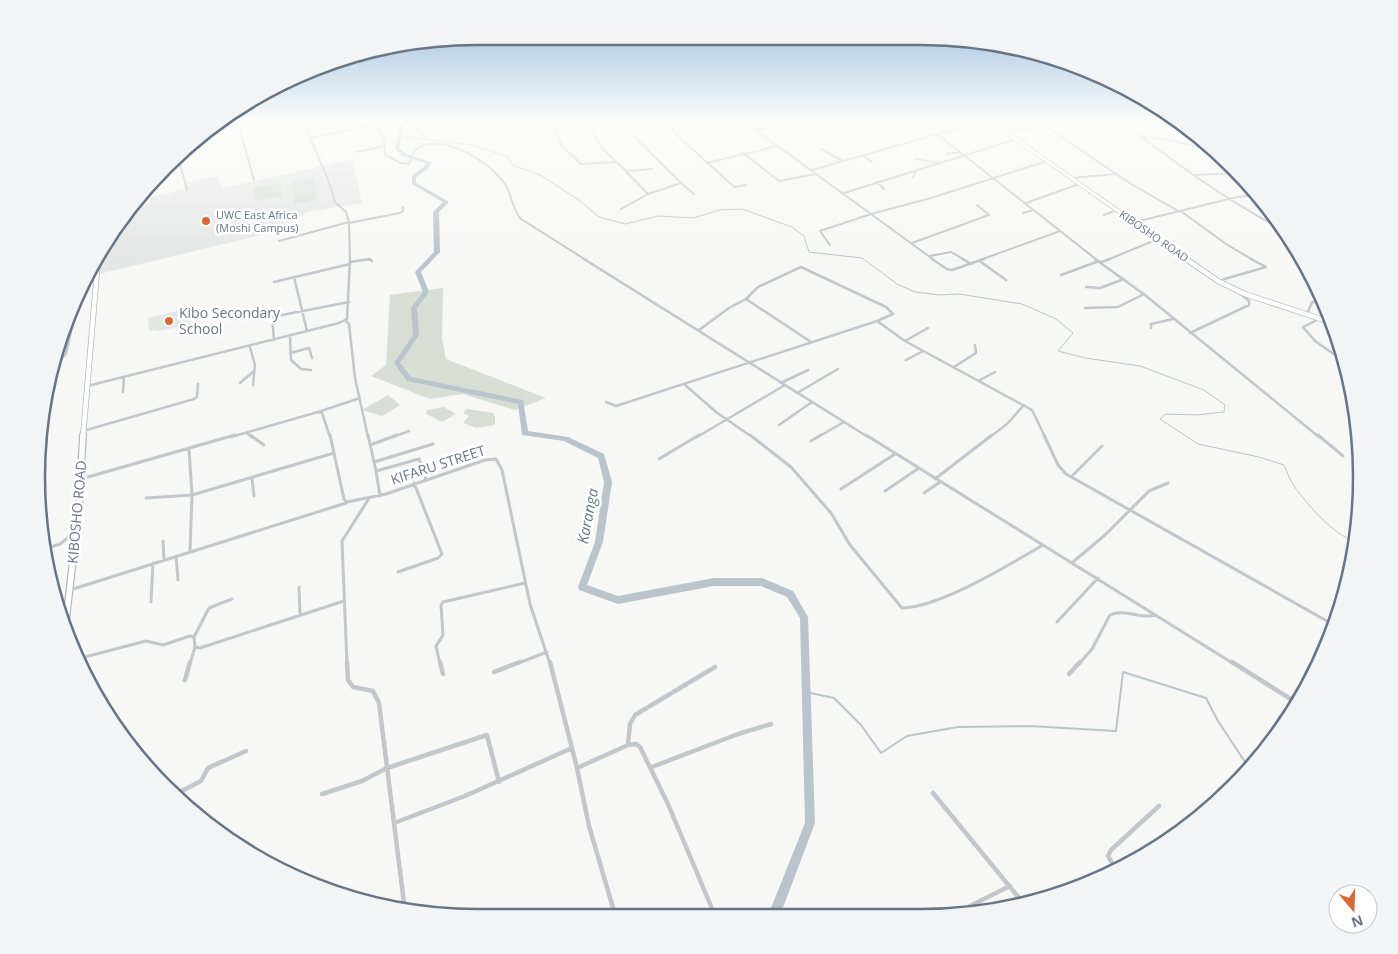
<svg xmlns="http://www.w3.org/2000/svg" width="1398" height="954" font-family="'Open Sans',sans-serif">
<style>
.built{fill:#e5e6e6}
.green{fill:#d8ded6}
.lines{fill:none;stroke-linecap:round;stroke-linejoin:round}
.stream-far1{stroke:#bbc4ca;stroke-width:1}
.stream{stroke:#bbc4ca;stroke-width:2}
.river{fill:#bbc4ca;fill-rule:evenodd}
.secondary-far2-casing{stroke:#b6babe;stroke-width:4.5}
.secondary-far1-casing{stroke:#b6babe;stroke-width:6}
.secondary-casing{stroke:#b6babe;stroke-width:8}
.street-far3{stroke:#c3c6ca;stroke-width:2}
.street-far2{stroke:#c3c6ca;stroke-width:2.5}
.street-far1{stroke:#c3c6ca;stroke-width:3}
.street{stroke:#c3c6ca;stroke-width:4.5}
.secondary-far2{stroke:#fff;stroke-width:3}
.secondary-far1{stroke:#fff;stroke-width:4.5}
.secondary{stroke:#fff;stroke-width:5.5}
.poi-dot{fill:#d96834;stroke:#fff;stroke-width:2}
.labels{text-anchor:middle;stroke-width:5;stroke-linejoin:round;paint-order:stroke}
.far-poi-label{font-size:11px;fill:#687584;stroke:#fff;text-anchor:start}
.far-street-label{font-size:11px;fill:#687584;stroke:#fff}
.poi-label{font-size:14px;fill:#687584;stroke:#fff;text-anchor:start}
.street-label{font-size:14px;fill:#687584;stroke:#fff}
.water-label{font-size:15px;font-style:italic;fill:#64767f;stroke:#fff}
.rim{fill:none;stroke:#687584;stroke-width:2.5}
</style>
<rect width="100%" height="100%" fill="#f7f7f5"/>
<path class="built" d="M 352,160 L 362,203 L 307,212 L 278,231 L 99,274 L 101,255 L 126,210 L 148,205 L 152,197 L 184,189 L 185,183 L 217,176 L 222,188 Z
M 190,308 L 191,324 L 159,331 L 149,330 L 148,318 Z"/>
<path class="green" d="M 314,178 L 317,200 L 294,204 L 292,182 Z
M 280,183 L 282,196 L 255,201 L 254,188 Z
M 443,288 L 442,338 L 446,359 L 546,398 L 515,410 L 463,394 L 430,399 L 371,376 L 386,365 L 390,295 Z
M 388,395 L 400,405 L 382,416 L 362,410 Z
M 444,407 L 456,414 L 442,422 L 426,414 L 427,410 Z
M 467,409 L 493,413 L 495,416 L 495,425 L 476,428 L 463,423 L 469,416 L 463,413 Z"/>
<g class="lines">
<path class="stream-far1" d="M 400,136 L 472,145 L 508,157 L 512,165 L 540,175 L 579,200 L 599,217 L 625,224 L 658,216 L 693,218 L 720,210 L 742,209 L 792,227 L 804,236 L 809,252 L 862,258 L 897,284 L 915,292 L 940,295 L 959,294 L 1022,304 L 1056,319 L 1073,333 L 1058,351 L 1085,358 L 1140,366 L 1204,390 L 1225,405 L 1224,412 L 1196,415 L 1166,414 L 1160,419 L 1198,444 L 1259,457 L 1284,465 C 1287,472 1290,480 1294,486 C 1306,503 1335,537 1355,541"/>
<path class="stream" d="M 806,692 L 834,698 L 861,725 L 881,753 L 907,736 L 958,727 L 1029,726 L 1116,731 L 1123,672 L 1206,698 L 1218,721 L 1249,768"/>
<path class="river" d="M 401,121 L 405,121 L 399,148 L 406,154 L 431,162 L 428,169 L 416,177 L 416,183 L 449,202 L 439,212 L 440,252 L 421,272 L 429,292 L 417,308 L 419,335 L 400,363 L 411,377 L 523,400 L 528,431 L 568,437 L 604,454 L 612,482 L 603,542 L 587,585 L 618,596 L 714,578 L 762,578 L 793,591 L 808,617 L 815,823 L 779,918 L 767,918 L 805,823 L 800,618 L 787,597 L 761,586 L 714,586 L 618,604 L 579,590 L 578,587 L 595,542 L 604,482 L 598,458 L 564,441 L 522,435 L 518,404 L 407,381 L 394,363 L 413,335 L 411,308 L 423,292 L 415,272 L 434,252 L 433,212 L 443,202 L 412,184 L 412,175 L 424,167 L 426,163 L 402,156 L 395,148 Z"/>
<defs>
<path id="secondary-far2" d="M 990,121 L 1188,260"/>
<path id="secondary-far1" d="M 1186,259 L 1218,281 L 1245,294 L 1333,323
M 83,437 L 98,259"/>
<path id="secondary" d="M 66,620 L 79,508 L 83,435"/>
</defs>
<use href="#secondary-far2" class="secondary-far2-casing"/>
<use href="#secondary-far1" class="secondary-far1-casing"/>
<use href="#secondary" class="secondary-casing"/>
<path class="street-far3" d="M 282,121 L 287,123 L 304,121
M 303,121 L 327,177 L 335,202 L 346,212 L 349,222 L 350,260
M 375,121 L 384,139 L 385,155 L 401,163 L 409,164 L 415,150 C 440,130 490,162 505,184 C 512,195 512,209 521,219 L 586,260
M 421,121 L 416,130 L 425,136
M 551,121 L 562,146 L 581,164 L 617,162 L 648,194
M 665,121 L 680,138 L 731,184 L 735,187 L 746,185
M 743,121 L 871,214 L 931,198 L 1047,161
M 809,121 L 824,129
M 1038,121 L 1131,184 L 1180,212
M 1121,121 C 1173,162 1228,202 1287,232
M 238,124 L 254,180
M 552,125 L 588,124 L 601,147 L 615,161
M 212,129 L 250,121
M 757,130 L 790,121
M 937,134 L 1097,260
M 1009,134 L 1014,130 L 1044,126
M 1143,137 L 1170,140 L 1213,151
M 311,138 L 377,124
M 821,149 L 841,160
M 357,152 L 385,146
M 743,153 L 779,181 L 816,174
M 947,154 L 960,152
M 862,155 L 872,162
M 916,159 L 939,163
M 179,160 L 187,190
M 707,163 L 777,146
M 172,167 L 180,165
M 812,170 L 955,129 L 990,121
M 626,171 L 652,169
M 1194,175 L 1239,173
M 913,177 L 916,171
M 1071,178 L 1117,174
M 877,182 L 884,189
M 681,183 L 694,194
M 844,193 L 1017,139
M 138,199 L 142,198
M 1026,203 L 1079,184
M 621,209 L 648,194 L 681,183 L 633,135 L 622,121
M 1182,212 L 1226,244 L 1253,260
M 1023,213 L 1033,210
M 1104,215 L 1117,210
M 1135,222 L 1237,197 L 1257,195
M 349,223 L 400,213 L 403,211 L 403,207
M 279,241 L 349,222
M 912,243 L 989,215 L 977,205
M 830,245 L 820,231 L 871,214 L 934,260
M 930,256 L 951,252 L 965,260
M 365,260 L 371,260
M 980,260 L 1060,231
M 1107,260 L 1158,239"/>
<path class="street-far2" d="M 584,259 L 868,437
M 932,259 L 947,269 L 952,270 L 984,259
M 962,259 L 972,264
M 1095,259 L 1145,295 L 1319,437
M 350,262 L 370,259 L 372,261
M 981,262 L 1006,280
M 1101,262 L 1110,259
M 1061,275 L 1099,261
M 294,277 L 307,331
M 1218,281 L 1266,267 L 1251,259
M 274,282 L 350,264
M 1086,287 L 1100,288 L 1124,279
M 746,299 L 811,342
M 1085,308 L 1118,307 L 1144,294
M 1307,314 L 1312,302 L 1325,302
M 1319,319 L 1303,327 L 1315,341 L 1345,362
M 346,321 L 349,324 L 355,378 L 368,437
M 877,321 L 905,341 L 1032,410 L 1045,437
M 1151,328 L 1151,324 L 1173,319
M 1190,333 L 1249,305 L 1249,301 L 1238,292
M 64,334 L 70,333
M 290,337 L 291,360 L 301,369 L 311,370
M 274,340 L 272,317 L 349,302
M 905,341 L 928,328
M 250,347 L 255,365 L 253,385
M 290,353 L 309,348 L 312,358
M 906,360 L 923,351
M 57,363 L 66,354 L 80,291
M 954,367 L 976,353 L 975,345
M 980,380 L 995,372
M 240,383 L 254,371
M 781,383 L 808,370
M 684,384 L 716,412 L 752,437
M 87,386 L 339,323 L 347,319 L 350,259
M 123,392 L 124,377
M 797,393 L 838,369
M 606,402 L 616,406 L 877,321 L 893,314 L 886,307 L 801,267 L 758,287 L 746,299 L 729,308 L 699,330
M 318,412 L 360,398
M 779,425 L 812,402
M 83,431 L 194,399 L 197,397 L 198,384
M 247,433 L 252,437
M 231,437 L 318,412 L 322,413 L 330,437
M 393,437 L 409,431
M 697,437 L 785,385
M 818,437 L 844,422
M 990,437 L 1007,424 L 1024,405"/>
<path class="street-far1" d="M 250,435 L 264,445
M 330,435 L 344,499 L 347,502 L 386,494 L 485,460 L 496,459 L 502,470 L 530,604 L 550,664
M 368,435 L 376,471 L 419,459 L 426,480
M 750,435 L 791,467 L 831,513 L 850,545 L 902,608 C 940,607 1009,565 1043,545
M 866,435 L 1234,664
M 1044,435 L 1058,465 L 1066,474 L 1334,625
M 1318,435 L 1343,456
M 811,441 L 821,435
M 370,445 L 397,435
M 189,449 L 192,495 L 190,551
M 659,459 L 699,435
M 374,462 L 433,444
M 376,471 L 380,496
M 1071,477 L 1102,446
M 252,478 L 254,496
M 81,479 L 235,435
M 935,479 L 992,435
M 841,489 L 895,454
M 885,491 L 919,468
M 924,493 L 940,482
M 146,498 L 192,495 L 334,453
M 163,541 L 164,560
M 44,549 L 60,544 L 75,532
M 176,556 L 178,580
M 1073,562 L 1105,535 L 1149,491 L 1168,483
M 398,572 L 438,558 L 442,554 L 414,483
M 299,587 L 300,615
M 70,590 L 346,503
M 151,602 L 153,563
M 1057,622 L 1098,578
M 194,637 L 209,608 L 232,599
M 81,658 L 146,641 L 163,645 L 190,636 L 194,637 L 195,647 L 200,648 L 344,601
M 190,664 L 195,647
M 347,664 L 342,541 L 368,500
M 440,664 L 436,646 L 443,635 L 441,605 L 443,602 L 525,583
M 516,664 L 547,652
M 1079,664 L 1092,649 L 1110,615 C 1126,608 1140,620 1156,615"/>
<path class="street" d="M 347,662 L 348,680 L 353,687 L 373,691 L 379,703 L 405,911
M 440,662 L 443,674
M 550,662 L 577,768 L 589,826 L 616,918
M 1232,662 L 1297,703
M 494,672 L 520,662
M 1069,674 L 1080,662
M 185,680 L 190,662
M 628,744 L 630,724 L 635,715 L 715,667
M 652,767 L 738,734 L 771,724
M 577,768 L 628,745 L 636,744 L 640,747 L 668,804 L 716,918
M 933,793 L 1024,904
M 322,794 L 362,781 L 387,768 L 487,735 L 499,782
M 174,795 L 201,781 L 208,768 L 246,751
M 394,823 L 465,796 L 572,748
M 1116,870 L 1108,856 L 1111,850 L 1159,806
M 929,914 L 966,908 L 1010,886"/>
<use href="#secondary-far2" class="secondary-far2"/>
<use href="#secondary-far1" class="secondary-far1"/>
<use href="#secondary" class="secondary"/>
</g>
<linearGradient id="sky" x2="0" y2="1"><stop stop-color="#96badc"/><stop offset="0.47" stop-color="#fbfbfa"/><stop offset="1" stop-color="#fbfbfa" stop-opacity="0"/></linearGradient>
<rect width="1398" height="255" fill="url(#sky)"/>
<g class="poi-dot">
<circle cx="206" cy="221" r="5"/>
<circle cx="169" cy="321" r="5"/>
</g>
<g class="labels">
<g class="far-poi-label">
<text x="216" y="219">UWC East Africa<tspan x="216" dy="13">(Moshi Campus)</tspan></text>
</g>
<g class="far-street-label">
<text transform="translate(1154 236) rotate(35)" y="4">KIBOSHO ROAD</text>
</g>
<g class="poi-label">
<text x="179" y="318">Kibo Secondary<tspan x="179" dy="16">School</tspan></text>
</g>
<g class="street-label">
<text transform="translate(438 465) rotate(-18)" y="5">KIFARU STREET</text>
<text transform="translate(77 512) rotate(-85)" y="5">KIBOSHO ROAD</text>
</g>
<g class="water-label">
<text transform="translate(588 516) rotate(-79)" y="5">Karanga</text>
</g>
</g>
<path d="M0 0H1398V954H0ZM477 45H921A432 432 0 0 1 1353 477V477A432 432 0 0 1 921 909H477A432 432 0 0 1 45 477V477A432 432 0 0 1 477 45Z" fill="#f3f4f5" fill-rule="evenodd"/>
<path class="rim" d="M477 45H921A432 432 0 0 1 1353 477V477A432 432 0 0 1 921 909H477A432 432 0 0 1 45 477V477A432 432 0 0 1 477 45Z"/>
<g transform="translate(1353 909) rotate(161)"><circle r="24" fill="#ffffff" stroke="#c3c8ce"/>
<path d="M0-4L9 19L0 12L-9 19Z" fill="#d96834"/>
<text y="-8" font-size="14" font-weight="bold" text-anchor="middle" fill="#687584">N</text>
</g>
</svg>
